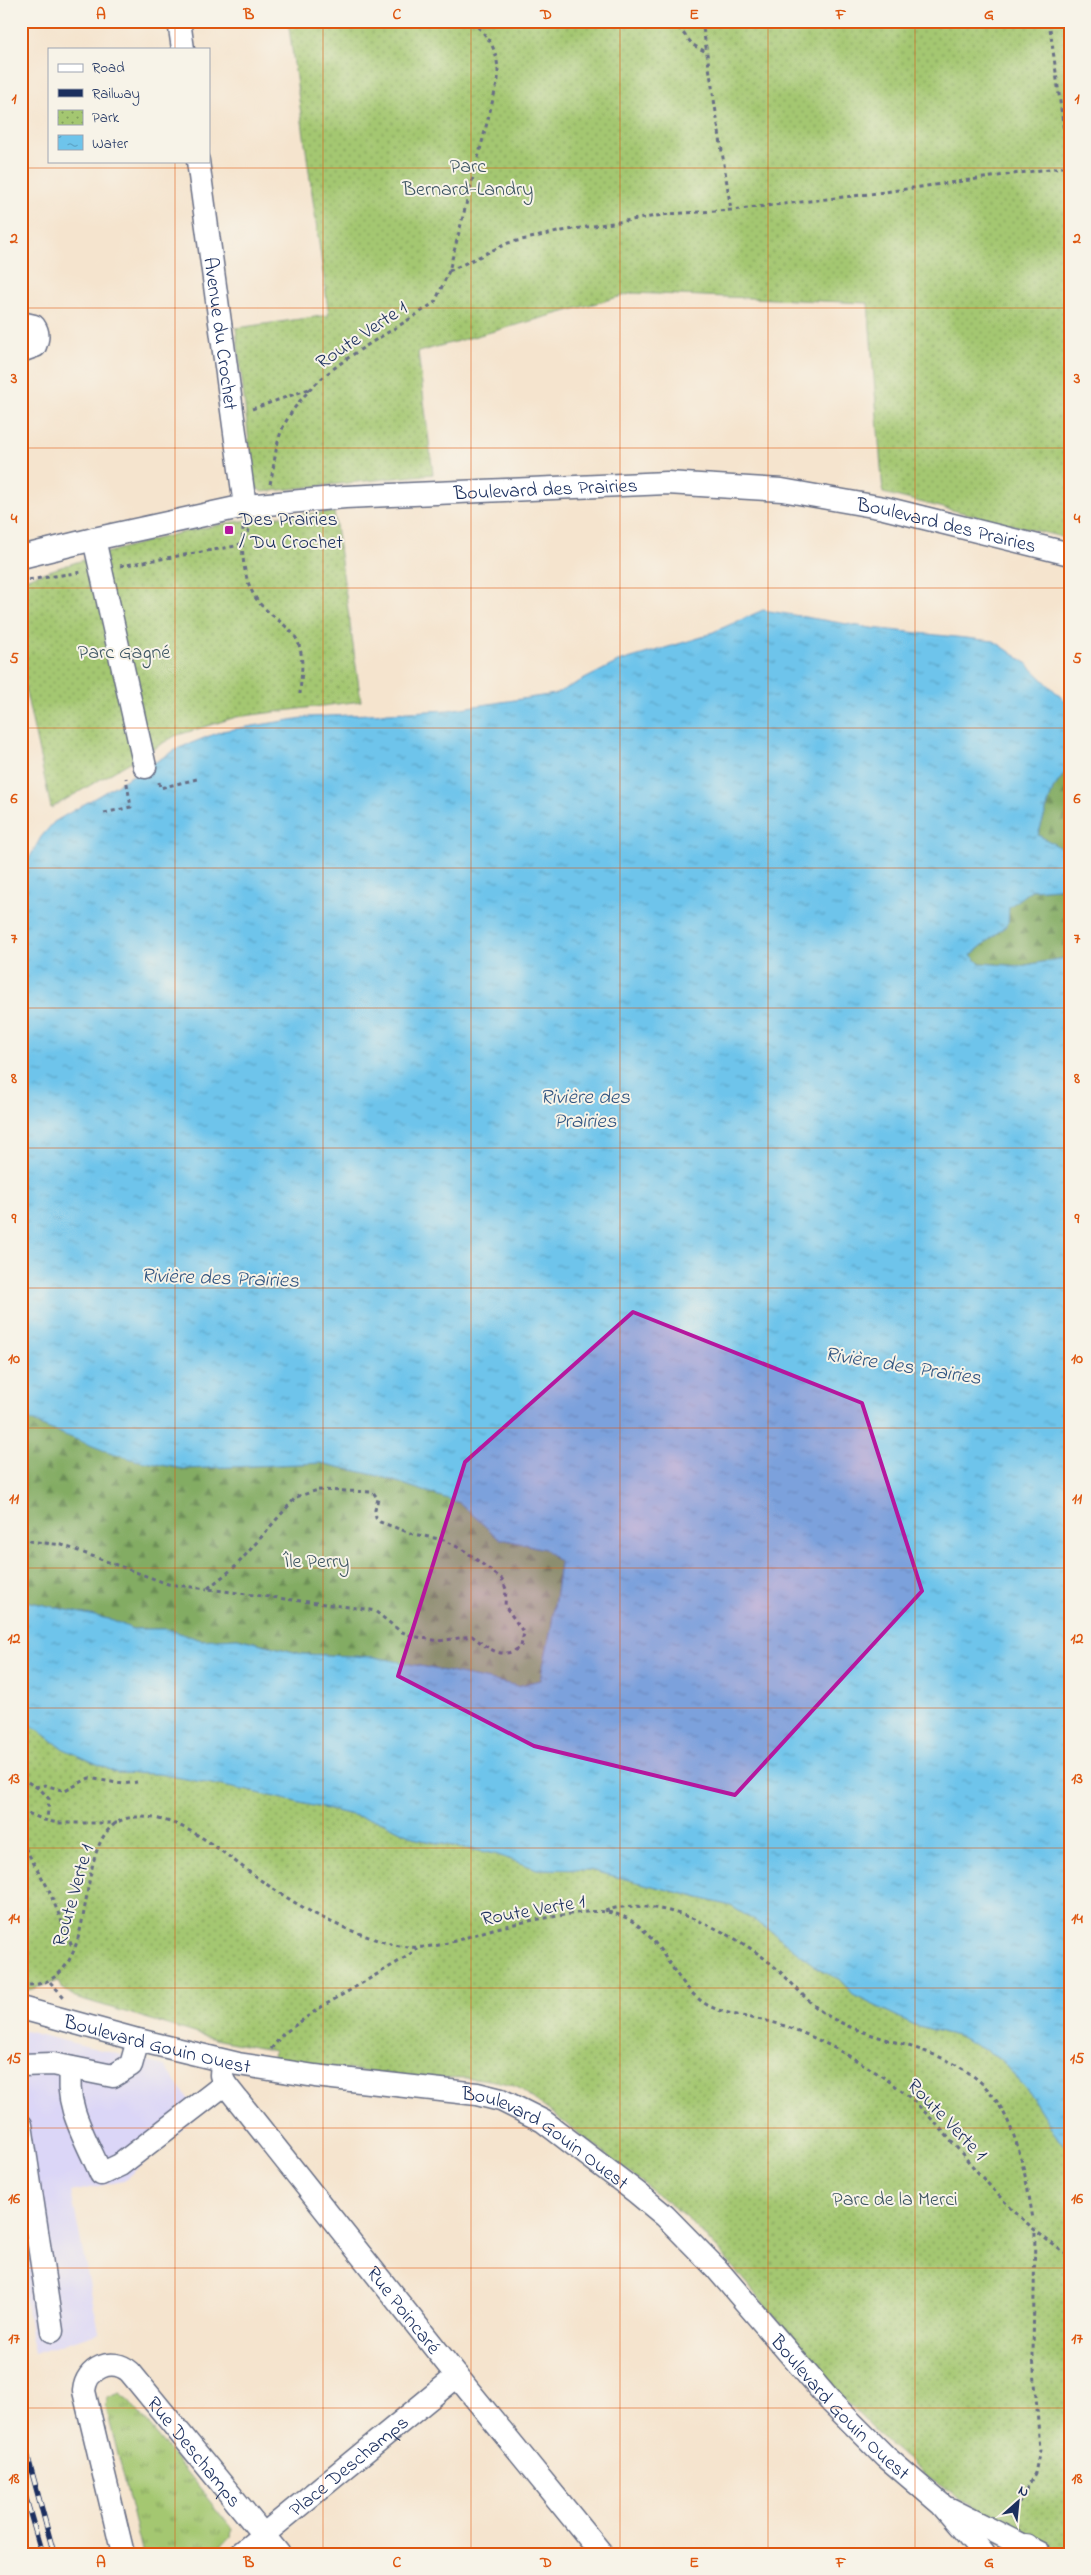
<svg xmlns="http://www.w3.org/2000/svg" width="1091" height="2575" font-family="'Indie Flower',sans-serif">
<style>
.built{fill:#dbd6f7}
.grass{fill:url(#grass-tufts);stroke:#607b68}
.forest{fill:url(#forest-firs);stroke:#4f6e60}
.park{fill:url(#park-dots);stroke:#607b68}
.water{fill:url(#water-ripples);stroke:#447aa4}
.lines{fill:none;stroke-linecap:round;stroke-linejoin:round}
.minor-casing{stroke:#676e85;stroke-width:25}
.major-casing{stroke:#676e85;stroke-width:30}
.path{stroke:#676e85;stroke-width:3;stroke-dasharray:4 4;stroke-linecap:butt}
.minor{stroke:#fff;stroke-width:22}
.major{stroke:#fff;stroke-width:28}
.rail-casing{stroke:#1b2f5e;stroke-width:5.5}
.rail{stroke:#f7f3e8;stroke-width:4;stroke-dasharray:11;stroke-linecap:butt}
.marked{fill:#b5179e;fill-opacity:0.2;stroke:#b5179e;stroke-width:4;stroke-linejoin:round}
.grid{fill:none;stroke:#de5710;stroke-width:1;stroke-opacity:0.55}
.poi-dot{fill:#b5179e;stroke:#f7f3e8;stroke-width:2}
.labels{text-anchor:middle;stroke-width:4;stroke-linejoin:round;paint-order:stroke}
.park-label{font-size:20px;fill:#3d5563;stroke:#f7f3e8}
.street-label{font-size:20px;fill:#1b2f5e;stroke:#f7f3e8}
.poi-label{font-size:20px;fill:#1b2f5e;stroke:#f7f3e8;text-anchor:start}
.water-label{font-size:21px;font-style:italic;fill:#305481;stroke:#f7f3e8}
.neatline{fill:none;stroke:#de5710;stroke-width:2}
.grid-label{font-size:16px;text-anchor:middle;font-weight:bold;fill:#de5710}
</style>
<defs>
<pattern id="grass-tufts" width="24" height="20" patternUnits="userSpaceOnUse" patternTransform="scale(1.25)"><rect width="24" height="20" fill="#a4c771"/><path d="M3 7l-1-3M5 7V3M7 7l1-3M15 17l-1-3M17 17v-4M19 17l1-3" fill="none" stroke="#85a260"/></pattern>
<pattern id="forest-firs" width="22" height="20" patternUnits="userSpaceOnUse" patternTransform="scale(1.25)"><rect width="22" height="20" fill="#83ac63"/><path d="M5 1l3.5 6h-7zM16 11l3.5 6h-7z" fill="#6a8c55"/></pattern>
<pattern id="park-dots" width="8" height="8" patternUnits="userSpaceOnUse" patternTransform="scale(1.25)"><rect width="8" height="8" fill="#a4c771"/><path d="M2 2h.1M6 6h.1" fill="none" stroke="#85a260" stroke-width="1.8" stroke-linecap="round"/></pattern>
<pattern id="water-ripples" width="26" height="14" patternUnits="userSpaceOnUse" patternTransform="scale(1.25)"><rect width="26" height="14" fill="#6ec4eb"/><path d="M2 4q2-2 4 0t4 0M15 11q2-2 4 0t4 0" fill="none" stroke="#5aa0c2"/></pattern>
</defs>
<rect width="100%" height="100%" fill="#f7f3e8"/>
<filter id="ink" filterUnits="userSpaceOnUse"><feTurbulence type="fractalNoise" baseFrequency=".02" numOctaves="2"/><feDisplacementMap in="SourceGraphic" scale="10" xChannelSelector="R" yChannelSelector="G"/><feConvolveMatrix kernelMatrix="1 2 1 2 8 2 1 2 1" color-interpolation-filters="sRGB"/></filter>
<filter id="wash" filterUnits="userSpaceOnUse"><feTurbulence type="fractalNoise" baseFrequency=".0096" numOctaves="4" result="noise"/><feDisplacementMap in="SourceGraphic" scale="20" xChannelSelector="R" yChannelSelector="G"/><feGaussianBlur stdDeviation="1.12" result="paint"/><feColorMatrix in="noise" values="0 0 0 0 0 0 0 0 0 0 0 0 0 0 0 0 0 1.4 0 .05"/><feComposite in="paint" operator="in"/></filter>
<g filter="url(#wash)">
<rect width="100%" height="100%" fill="#f5e4ce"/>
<path class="built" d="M 21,2030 L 165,2066 L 199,2114 L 123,2181 L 71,2192 L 99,2332 L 34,2354 L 21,2268 Z"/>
<path class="grass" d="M 120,2393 L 127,2398 L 232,2529 L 231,2537 L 210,2554 L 143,2554 L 106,2407 L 107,2398 Z"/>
<path class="forest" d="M 1070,766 L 1070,853 L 1038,835 L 1053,789 Z
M 1070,887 L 1070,957 L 1021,966 L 979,963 L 971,955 L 1008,924 L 1008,907 L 1031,890 Z
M 21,1415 L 42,1426 L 135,1460 L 184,1469 L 321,1463 L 379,1476 L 460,1503 L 498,1538 L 545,1549 L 560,1563 L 551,1630 L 540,1680 L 518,1686 L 375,1657 L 302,1654 L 238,1638 L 201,1640 L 167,1629 L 132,1629 L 113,1620 L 21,1600 Z"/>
<path class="park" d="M 288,21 L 1070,21 L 1070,539 L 883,493 L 868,303 L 633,293 L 418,352 L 433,474 L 262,492 L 254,486 L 236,328 L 329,315 Z
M 334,512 L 361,701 L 236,717 L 175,736 L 51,808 L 21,669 L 21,580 C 97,555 182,528 261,518 C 285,515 310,514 334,512 Z
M 21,1721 L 38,1729 L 62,1748 L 117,1773 L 160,1774 L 249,1791 L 383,1822 L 417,1839 L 495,1854 L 537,1869 L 590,1870 L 731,1906 L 771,1931 L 820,1970 L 839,1979 L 855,1996 L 915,2025 L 960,2037 L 998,2057 L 1030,2094 L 1059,2140 L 1070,2149 L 1070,2553 L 1047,2546 L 1012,2530 L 1014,2525 L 1002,2520 L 999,2523 L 927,2477 L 884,2440 L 843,2398 L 720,2252 L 684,2215 L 522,2090 C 490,2074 456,2079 421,2077 C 371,2074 322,2066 273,2058 L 274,2051 L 215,2039 L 75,1997 L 62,1988 L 58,1981 L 29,1990 L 21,1989 Z"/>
<path class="water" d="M 763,610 L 871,628 L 994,641 L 1025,662 L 1070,706 L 1070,766 L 1053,789 L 1038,835 L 1070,853 L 1070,887 L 1031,890 L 1009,907 L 1008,924 L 971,955 L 979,963 L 1021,966 L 1070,957 L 1070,2149 L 1059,2140 L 1030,2094 L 998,2057 L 960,2037 L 915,2025 L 855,1996 L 839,1979 L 820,1970 L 771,1931 L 731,1906 L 590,1870 L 537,1869 L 495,1854 L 417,1839 L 383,1822 L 249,1791 L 160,1774 L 117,1773 L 62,1748 L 38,1729 L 21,1721 L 21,1600 L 113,1620 L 132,1629 L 167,1629 L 201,1640 L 237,1638 L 302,1654 L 375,1657 L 518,1686 L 540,1680 L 551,1630 L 560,1563 L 545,1549 L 498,1538 L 460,1503 L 379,1476 L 321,1463 L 184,1469 L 135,1460 L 103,1450 L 42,1426 L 21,1415 L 21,873 L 41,837 L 54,822 L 179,748 L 222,731 L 309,717 L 448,710 L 555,694 L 618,662 L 702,637 Z"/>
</g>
<g filter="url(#ink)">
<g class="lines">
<defs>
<g id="minor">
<path d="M 179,21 L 183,49"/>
<path id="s1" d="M 198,161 L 245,506"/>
<path d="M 21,323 L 34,326 C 39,333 38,338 35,346 L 21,351"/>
<path d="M 94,539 L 145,767"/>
<path id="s2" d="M 21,557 L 94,539 L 245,506 L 345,497 L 667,483 L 782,490 L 884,508 L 1070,554"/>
<path id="s3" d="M 21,2008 L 138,2040 L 238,2064 L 315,2076 L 477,2094 L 501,2100 L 543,2121 L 636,2192 L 665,2216 L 716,2268 L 832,2403 L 886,2457 L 942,2505 L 984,2554"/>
<path id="s4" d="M 222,2061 L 221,2075 L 225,2084 L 457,2376 L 602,2554"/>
<path d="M 21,2065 L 53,2064 L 113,2076 L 131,2065 L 138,2040"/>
<path d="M 71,2068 C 63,2104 87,2141 101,2174 L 120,2165 L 225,2084"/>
<path d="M 21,2125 L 52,2331"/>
<path d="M 950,2509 L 1039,2554"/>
<path id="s5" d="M 123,2554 L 84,2391 C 86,2368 112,2356 130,2372 L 279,2554"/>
<path id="s6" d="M 240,2554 L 457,2376"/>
</g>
<path id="major" d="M 1015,2554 L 1026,2548"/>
</defs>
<use href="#minor" class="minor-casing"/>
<use href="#major" class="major-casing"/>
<path class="path" d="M 673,21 L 693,45 L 706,52
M 702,21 L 731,210
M 1049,21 L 1070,175
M 449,271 L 508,243 L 562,231 L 669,214 L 731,210 L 870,194 L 1070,166
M 252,409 L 312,388
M 270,484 C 275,464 275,443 284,425 C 315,366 384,339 435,302 L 449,271 L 498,80 C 499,54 492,38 471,21
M 243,527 C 241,553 243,587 263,607 C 274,618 290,627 297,640 C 305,657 301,676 300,694
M 120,566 L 236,546 L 242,543 L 251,526
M 21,581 L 82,572
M 159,782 L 160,788 L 197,779
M 104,813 L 131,807 L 126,778
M 318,1490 L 373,1492 L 378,1499 L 375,1510 L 376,1518 L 380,1522 L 413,1534 L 444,1540 L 465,1551 L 502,1579 L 506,1589 L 505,1606 L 524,1633 L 521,1646 C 503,1662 488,1648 472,1636 L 439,1641 L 412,1636 L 400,1631 L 375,1611 L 365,1609 L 207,1589 L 236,1566 L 296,1497 Z
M 21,1540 L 62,1545 L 168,1584 L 207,1589
M 21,1778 L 41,1790 L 49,1799 L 47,1820
M 35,1787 L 45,1785 L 65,1791 L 89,1778 L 123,1784 L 137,1782
M 21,1810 L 44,1820 L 58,1823 L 117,1823
M 21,1841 L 48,1888 L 73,1949
M 605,1911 C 656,1892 739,1934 777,1969 C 795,1985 809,2005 830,2017 C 880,2046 950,2045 989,2091 C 1018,2125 1026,2178 1033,2219
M 50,1982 L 64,1997
M 21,1985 C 116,1991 59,1820 136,1817 C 184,1815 222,1853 259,1879 C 289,1900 323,1921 358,1933 C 374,1939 392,1946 409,1947 C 440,1949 465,1937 493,1929 C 513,1924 533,1920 552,1917 C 571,1914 593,1909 612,1913 C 656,1922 668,1975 700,2000 C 719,2016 758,2017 782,2025 C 815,2036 855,2058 883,2077 C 927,2106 955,2148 990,2186 C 1014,2213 1040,2236 1070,2257
M 271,2049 L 283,2034 L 318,2009 L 408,1956 L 417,1948
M 1011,2518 L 1035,2473 L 1040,2450 L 1033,2355 L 1035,2233"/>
<use href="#minor" class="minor"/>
<use href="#major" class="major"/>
<defs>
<path id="rail" d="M 21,2432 L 54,2554
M 21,2482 L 42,2554"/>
</defs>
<use href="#rail" class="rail-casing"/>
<use href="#rail" class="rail"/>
</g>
</g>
<path class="marked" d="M 633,1312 L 862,1403 L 922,1591 L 735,1795 L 534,1746 L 398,1676 L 465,1462 Z"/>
<path class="grid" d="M 175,21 L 175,49M 323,21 L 323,2554M 471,21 L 471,2554M 620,21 L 620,2554M 768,21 L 768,2554M 915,21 L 915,2554M 175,161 L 175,2554M 21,168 L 1070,168M 21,308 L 1070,308M 21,448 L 1070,448M 21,588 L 1070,588M 21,728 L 1070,728M 21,868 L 1070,868M 21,1008 L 1070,1008M 21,1148 L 1070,1148M 21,1288 L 1070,1288M 21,1428 L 1070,1428M 21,1568 L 1070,1568M 21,1708 L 1070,1708M 21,1848 L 1070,1848M 21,1988 L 1070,1988M 21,2128 L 1070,2128M 21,2268 L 1070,2268M 21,2408 L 1070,2408"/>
<rect class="poi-dot" x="224" y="525" width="10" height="10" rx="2.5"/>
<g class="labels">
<g class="park-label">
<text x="468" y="172">Parc<tspan x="468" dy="23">Bernard-Landry</tspan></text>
<text x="124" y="658">Parc Gagné</text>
<text x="317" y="1567">Île Perry</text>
<text x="895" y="2205">Parc de la Merci</text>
</g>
<g class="street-label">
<text dy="7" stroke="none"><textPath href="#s1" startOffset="174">Avenue du Crochet</textPath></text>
<text transform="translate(361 334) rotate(-34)" y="7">Route Verte 1</text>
<text dy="7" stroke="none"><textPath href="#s2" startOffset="531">Boulevard des Prairies</textPath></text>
<text dy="7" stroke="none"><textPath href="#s2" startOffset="936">Boulevard des Prairies</textPath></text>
<text transform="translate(72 1895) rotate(-74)" y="7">Route Verte 1</text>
<text transform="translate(533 1909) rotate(-10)" y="7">Route Verte 1</text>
<text dy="7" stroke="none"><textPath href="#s3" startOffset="141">Boulevard Gouin Ouest</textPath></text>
<text transform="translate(948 2119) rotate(46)" y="7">Route Verte 1</text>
<text dy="7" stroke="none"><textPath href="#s3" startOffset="546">Boulevard Gouin Ouest</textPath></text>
<text dy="7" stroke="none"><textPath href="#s4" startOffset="312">Rue Poincaré</textPath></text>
<text dy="7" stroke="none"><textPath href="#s3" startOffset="951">Boulevard Gouin Ouest</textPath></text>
<text dy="7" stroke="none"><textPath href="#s5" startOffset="332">Rue Deschamps</textPath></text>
<text dy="7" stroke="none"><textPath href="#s6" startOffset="140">Place Deschamps</textPath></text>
</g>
<g class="poi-label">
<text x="239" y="525">Des Prairies<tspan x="239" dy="23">/ Du Crochet</tspan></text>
</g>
<g class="water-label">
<text x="585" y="1103">Rivière des<tspan x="585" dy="24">Prairies</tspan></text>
<text transform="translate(220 1277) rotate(2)" y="7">Rivière des Prairies</text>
<text transform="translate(903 1365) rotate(9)" y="7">Rivière des Prairies</text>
</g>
</g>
<rect width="1091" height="2575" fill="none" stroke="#f7f3e8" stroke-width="55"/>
<rect x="48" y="48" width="162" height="115" fill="#f7f3e8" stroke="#9fa5b1"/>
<rect x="58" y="64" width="25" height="8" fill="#ffffff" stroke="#9fa5b1"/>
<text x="92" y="72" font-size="15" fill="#1b2f5e">Road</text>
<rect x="58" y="89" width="25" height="8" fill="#1b2f5e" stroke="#9fa5b1"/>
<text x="92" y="98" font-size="15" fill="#1b2f5e">Railway</text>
<rect x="58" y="110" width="25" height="15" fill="url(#park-dots)" stroke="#9fa5b1"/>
<text x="92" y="122" font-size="15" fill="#1b2f5e">Park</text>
<rect x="58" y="135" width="25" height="15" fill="url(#water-ripples)" stroke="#9fa5b1"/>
<text x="92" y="148" font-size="15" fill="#1b2f5e">Water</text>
<g transform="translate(1018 2502) rotate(27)" stroke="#f7f3e8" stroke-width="4" paint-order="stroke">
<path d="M0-4L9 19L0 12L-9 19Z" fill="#1b2f5e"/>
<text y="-8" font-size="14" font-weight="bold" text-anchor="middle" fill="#1b2f5e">N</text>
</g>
<rect x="28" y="28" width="1036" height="2520" class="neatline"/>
<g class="grid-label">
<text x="101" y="19">A</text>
<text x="249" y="19">B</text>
<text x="397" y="19">C</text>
<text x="546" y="19">D</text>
<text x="694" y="19">E</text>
<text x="841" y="19">F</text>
<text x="989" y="19">G</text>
<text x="14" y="103">1</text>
<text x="1077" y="103">1</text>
<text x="14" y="243">2</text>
<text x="1077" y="243">2</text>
<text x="14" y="383">3</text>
<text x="1077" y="383">3</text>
<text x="14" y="523">4</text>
<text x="1077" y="523">4</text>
<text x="14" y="663">5</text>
<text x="1077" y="663">5</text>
<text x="14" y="803">6</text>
<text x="1077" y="803">6</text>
<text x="14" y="943">7</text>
<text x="1077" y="943">7</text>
<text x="14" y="1083">8</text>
<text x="1077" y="1083">8</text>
<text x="14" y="1223">9</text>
<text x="1077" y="1223">9</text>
<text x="14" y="1363">10</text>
<text x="1077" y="1363">10</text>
<text x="14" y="1503">11</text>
<text x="1077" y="1503">11</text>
<text x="14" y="1643">12</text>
<text x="1077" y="1643">12</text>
<text x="14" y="1783">13</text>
<text x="1077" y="1783">13</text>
<text x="14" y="1923">14</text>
<text x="1077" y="1923">14</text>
<text x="14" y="2063">15</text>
<text x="1077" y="2063">15</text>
<text x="14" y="2203">16</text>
<text x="1077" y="2203">16</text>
<text x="14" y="2343">17</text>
<text x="1077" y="2343">17</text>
<text x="14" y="2483">18</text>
<text x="1077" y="2483">18</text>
<text x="101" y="2567">A</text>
<text x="249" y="2567">B</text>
<text x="397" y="2567">C</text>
<text x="546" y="2567">D</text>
<text x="694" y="2567">E</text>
<text x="841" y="2567">F</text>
<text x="989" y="2567">G</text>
</g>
</svg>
